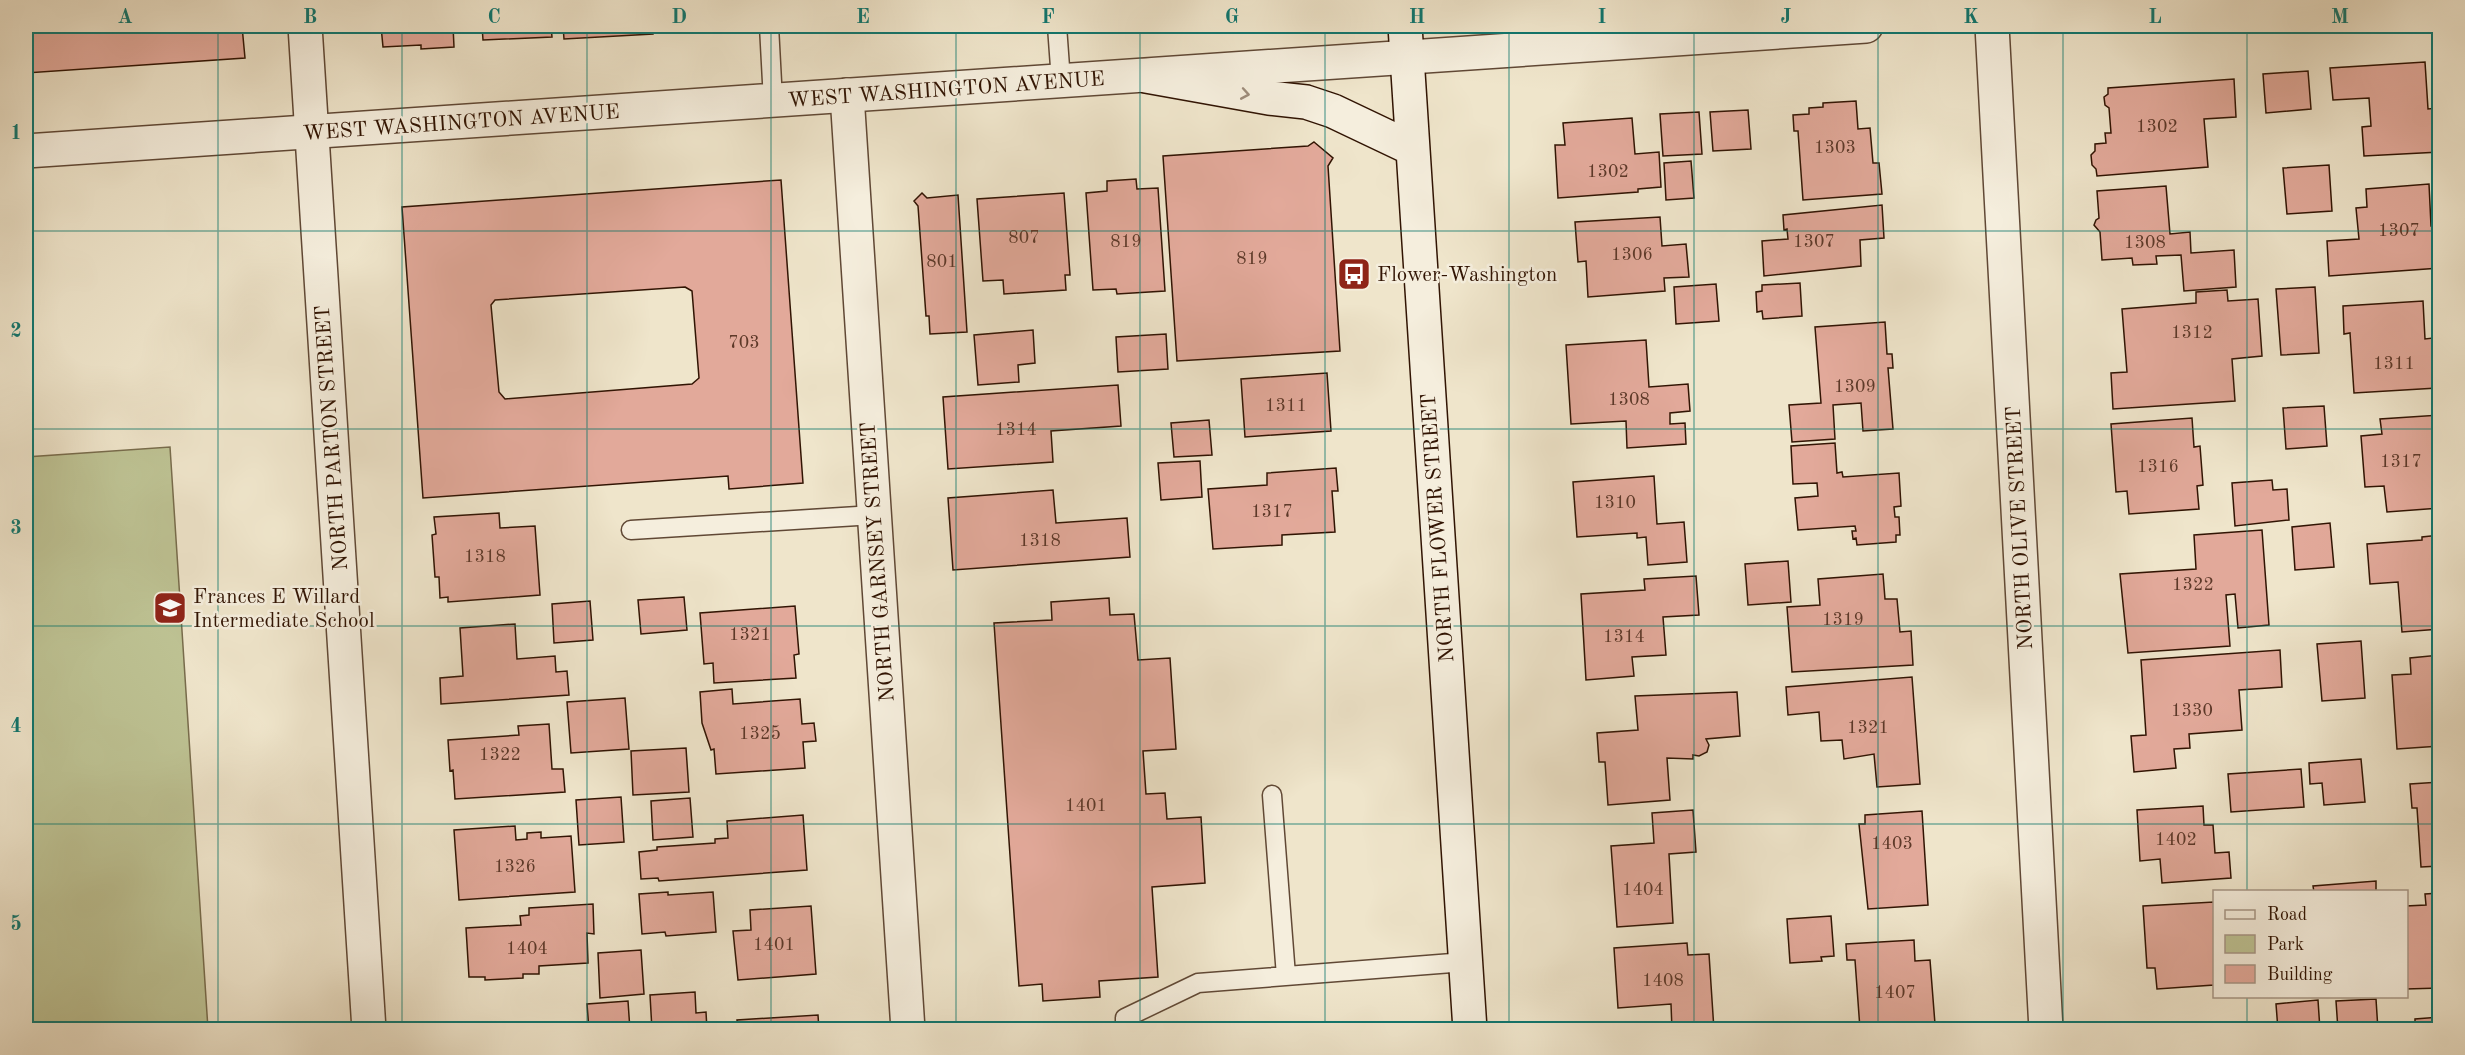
<svg xmlns="http://www.w3.org/2000/svg" width="2465" height="1055" font-family="'Old Standard TT',serif">
<style>
.green{fill:#bec394;stroke:#786c4c;stroke-width:1.5}
.building{fill:#e2a99a;stroke:#311403;stroke-width:1.5;fill-rule:evenodd}
.lines{fill:none;stroke-linecap:round;stroke-linejoin:round}
.service-casing{stroke:#604835;stroke-width:21}
.minor-casing{stroke:#604835;stroke-width:36}
.tertiary-casing{stroke:#604835;stroke-width:36}
.secondary-casing{stroke:#311403;stroke-width:36}
.service{stroke:#f5eedd;stroke-width:18}
.minor{stroke:#f5eedd;stroke-width:33}
.tertiary{stroke:#f5eedd;stroke-width:33}
.secondary{stroke:#f5eedd;stroke-width:33}
.oneway{stroke:#9d8c7b}
.grid{fill:none;stroke:#0f766e;stroke-width:1.5;stroke-opacity:0.55}
.labels{text-anchor:middle;stroke-width:5;stroke-linejoin:round;paint-order:stroke}
.number-label{font-size:18px;fill:#5d3929}
.street-label{font-size:21px;fill:#311403;stroke:#f5eedd}
.poi-label{font-size:21px;fill:#311403;stroke:#f5eedd;text-anchor:start}
.neatline{fill:none;stroke:#0f766e;stroke-width:2}
.grid-label{font-size:20px;text-anchor:middle;font-weight:bold;fill:#0f766e}
</style>
<rect width="100%" height="100%" fill="#efe5cb"/>
<filter id="stains"><feTurbulence type="fractalNoise" baseFrequency=".00333" numOctaves="4"/><feColorMatrix values="0 0 0 0 .2 0 0 0 0 .09 0 0 0 0 .02 0 0 0 .5 -.17"/></filter>
<radialGradient id="worn" r=".72"><stop offset=".6" stop-color="#630" stop-opacity="0"/><stop offset="1" stop-color="#630" stop-opacity=".3"/></radialGradient>
<path class="green" d="M 170,447 L 208,1029 L 26,1029 L 26,457 Z"/>
<path class="building" d="M 26,26 L 242,26 L 245,58 L 26,73 Z
M 381,26 L 453,26 L 454,47 L 421,49 L 421,45 L 383,47 Z
M 482,26 L 551,26 L 552,37 L 483,40 Z
M 563,26 L 653,26 L 653,34 L 564,39 Z
M 2425,62 L 2428,109 L 2438,108 L 2440,152 L 2364,156 L 2362,127 L 2371,126 L 2369,98 L 2333,100 L 2330,68 Z
M 2308,71 L 2311,109 L 2266,113 L 2263,74 Z
M 2234,79 L 2236,117 L 2204,119 L 2208,167 L 2097,176 L 2096,169 L 2092,165 L 2091,155 L 2095,151 L 2095,144 L 2106,143 L 2105,133 L 2111,133 L 2109,108 L 2105,105 L 2104,97 L 2108,94 L 2108,88 Z
M 1856,101 L 1858,129 L 1870,128 L 1873,163 L 1879,163 L 1882,194 L 1803,200 L 1798,131 L 1794,131 L 1793,115 L 1809,114 L 1809,108 L 1823,107 L 1823,103 Z
M 1748,110 L 1751,149 L 1713,151 L 1710,112 Z
M 1699,112 L 1702,154 L 1663,156 L 1660,114 Z
M 1632,118 L 1635,154 L 1659,152 L 1661,187 L 1638,189 L 1638,192 L 1558,198 L 1555,145 L 1565,145 L 1563,123 Z
M 1314,142 L 1333,158 L 1328,166 L 1340,351 L 1177,361 L 1163,156 L 1308,146 Z
M 1691,161 L 1694,198 L 1666,200 L 1664,163 Z
M 2329,165 L 2332,211 L 2287,214 L 2283,168 Z
M 1136,179 L 1137,189 L 1158,188 L 1165,291 L 1117,294 L 1116,289 L 1093,290 L 1086,193 L 1107,191 L 1107,181 Z
M 781,180 L 803,483 L 729,489 L 728,476 L 423,498 L 402,207 ZM 685,287 L 692,291 L 699,378 L 692,384 L 505,399 L 499,392 L 491,305 L 495,300 Z
M 2429,184 L 2431,226 L 2439,226 L 2440,268 L 2329,276 L 2327,241 L 2359,239 L 2356,208 L 2367,207 L 2366,189 Z
M 2166,186 L 2170,234 L 2190,232 L 2191,253 L 2234,250 L 2236,287 L 2184,291 L 2181,255 L 2156,256 L 2157,264 L 2133,265 L 2132,258 L 2102,260 L 2100,232 L 2094,225 L 2096,220 L 2099,218 L 2097,191 Z
M 922,193 L 927,198 L 958,195 L 967,332 L 930,334 L 929,316 L 926,316 L 918,206 L 914,201 Z
M 1064,193 L 1070,275 L 1065,275 L 1066,290 L 1004,294 L 1003,280 L 983,281 L 977,199 Z
M 1882,205 L 1884,238 L 1860,240 L 1861,266 L 1764,276 L 1762,241 L 1788,239 L 1787,229 L 1784,230 L 1783,215 Z
M 1660,217 L 1662,246 L 1686,244 L 1689,277 L 1664,278 L 1665,291 L 1588,297 L 1586,261 L 1578,262 L 1575,222 Z
M 1800,283 L 1802,316 L 1763,319 L 1762,311 L 1757,312 L 1756,292 L 1762,291 L 1762,285 Z
M 1716,284 L 1719,321 L 1676,324 L 1674,287 Z
M 2315,287 L 2319,353 L 2281,355 L 2276,289 Z
M 2227,290 L 2228,301 L 2258,299 L 2262,356 L 2232,359 L 2235,401 L 2113,409 L 2111,373 L 2127,372 L 2122,309 L 2196,303 L 2196,292 Z
M 2423,301 L 2425,339 L 2433,338 L 2437,388 L 2354,393 L 2350,333 L 2344,334 L 2343,306 Z
M 1885,322 L 1887,354 L 1892,354 L 1893,368 L 1888,368 L 1893,429 L 1863,431 L 1861,403 L 1833,405 L 1835,439 L 1792,442 L 1789,405 L 1821,403 L 1815,327 Z
M 1033,330 L 1035,363 L 1018,365 L 1019,382 L 978,385 L 974,335 Z
M 1166,334 L 1168,369 L 1118,372 L 1116,337 Z
M 1646,340 L 1649,387 L 1688,384 L 1690,411 L 1670,413 L 1670,424 L 1685,423 L 1686,444 L 1627,448 L 1626,421 L 1571,424 L 1566,345 Z
M 1327,373 L 1331,431 L 1245,437 L 1241,379 Z
M 1118,385 L 1121,426 L 1051,431 L 1053,462 L 948,469 L 943,397 Z
M 2324,406 L 2327,446 L 2286,449 L 2283,408 Z
M 2440,415 L 2440,508 L 2387,512 L 2384,486 L 2365,487 L 2361,436 L 2382,434 L 2380,419 Z
M 2192,418 L 2194,447 L 2200,446 L 2203,485 L 2197,486 L 2199,509 L 2129,514 L 2127,491 L 2116,492 L 2111,424 Z
M 1209,420 L 1212,455 L 1174,457 L 1171,423 Z
M 1835,443 L 1837,473 L 1842,472 L 1843,477 L 1899,473 L 1901,506 L 1894,507 L 1895,517 L 1899,517 L 1900,535 L 1896,535 L 1896,542 L 1857,545 L 1856,538 L 1853,539 L 1852,531 L 1856,531 L 1855,526 L 1798,530 L 1795,498 L 1818,496 L 1817,483 L 1793,484 L 1791,446 Z
M 1200,461 L 1202,497 L 1161,500 L 1158,463 Z
M 1336,468 L 1338,491 L 1332,491 L 1335,532 L 1282,535 L 1282,545 L 1213,549 L 1208,489 L 1267,485 L 1267,473 Z
M 1654,476 L 1657,524 L 1684,522 L 1687,562 L 1648,565 L 1646,537 L 1637,538 L 1637,533 L 1577,537 L 1573,482 Z
M 2272,480 L 2273,490 L 2287,489 L 2289,520 L 2235,526 L 2232,483 Z
M 1053,490 L 1056,523 L 1127,518 L 1130,557 L 953,570 L 948,498 Z
M 499,513 L 500,528 L 535,526 L 540,595 L 448,602 L 448,597 L 440,598 L 439,577 L 435,577 L 432,535 L 436,534 L 434,517 Z
M 2330,523 L 2334,567 L 2295,570 L 2292,527 Z
M 2262,530 L 2269,625 L 2238,628 L 2235,594 L 2226,595 L 2230,646 L 2128,653 L 2120,574 L 2196,569 L 2194,535 Z
M 2440,535 L 2440,629 L 2402,632 L 2398,582 L 2370,584 L 2367,544 L 2422,540 L 2422,537 Z
M 1788,561 L 1791,602 L 1748,605 L 1745,564 Z
M 1883,574 L 1885,599 L 1897,599 L 1900,632 L 1911,631 L 1913,665 L 1792,672 L 1787,607 L 1820,605 L 1818,579 Z
M 1696,576 L 1699,615 L 1663,617 L 1666,655 L 1632,657 L 1634,676 L 1586,680 L 1581,594 L 1645,590 L 1644,579 Z
M 684,597 L 687,630 L 641,634 L 638,600 Z
M 1109,598 L 1110,615 L 1134,614 L 1138,660 L 1170,658 L 1176,749 L 1143,751 L 1146,794 L 1165,793 L 1167,819 L 1201,817 L 1205,883 L 1152,887 L 1158,977 L 1099,981 L 1100,997 L 1043,1001 L 1042,984 L 1019,986 L 994,623 L 1052,620 L 1051,602 Z
M 590,601 L 593,640 L 554,643 L 552,604 Z
M 795,606 L 799,654 L 794,655 L 796,678 L 714,683 L 713,663 L 704,664 L 700,613 Z
M 515,624 L 517,659 L 555,656 L 556,672 L 567,671 L 569,695 L 441,704 L 440,678 L 463,676 L 460,628 Z
M 2361,641 L 2365,698 L 2322,701 L 2317,644 Z
M 2280,650 L 2282,687 L 2239,690 L 2242,730 L 2189,734 L 2190,748 L 2174,749 L 2176,768 L 2134,772 L 2131,736 L 2146,735 L 2141,660 Z
M 2440,655 L 2440,746 L 2397,749 L 2392,675 L 2411,674 L 2410,658 Z
M 1912,677 L 1920,784 L 1877,787 L 1874,754 L 1844,759 L 1842,740 L 1821,741 L 1819,712 L 1788,715 L 1786,687 Z
M 732,689 L 733,704 L 800,699 L 802,724 L 814,723 L 816,741 L 803,742 L 805,768 L 716,774 L 714,749 L 711,750 L 702,723 L 700,692 Z
M 1737,692 L 1740,736 L 1706,739 L 1709,745 L 1707,752 L 1699,756 L 1693,755 L 1693,759 L 1667,758 L 1670,800 L 1608,805 L 1605,762 L 1599,762 L 1597,733 L 1638,730 L 1635,696 Z
M 625,698 L 629,749 L 571,753 L 567,702 Z
M 549,724 L 552,769 L 563,769 L 565,792 L 455,799 L 453,770 L 450,771 L 448,740 L 519,735 L 518,726 Z
M 686,748 L 689,792 L 633,795 L 631,751 Z
M 2361,759 L 2365,802 L 2324,805 L 2322,783 L 2310,784 L 2309,763 Z
M 2301,769 L 2304,807 L 2231,812 L 2228,774 Z
M 2440,782 L 2440,866 L 2421,867 L 2417,808 L 2412,808 L 2410,784 Z
M 621,797 L 624,842 L 579,845 L 576,800 Z
M 690,798 L 693,837 L 653,840 L 651,801 Z
M 2203,806 L 2204,825 L 2213,825 L 2215,853 L 2229,852 L 2231,878 L 2162,883 L 2160,859 L 2140,861 L 2137,810 Z
M 1693,810 L 1696,852 L 1669,854 L 1673,923 L 1617,927 L 1611,846 L 1654,843 L 1652,813 Z
M 1922,811 L 1928,905 L 1868,909 L 1859,824 L 1865,824 L 1865,815 Z
M 803,815 L 807,870 L 659,881 L 658,878 L 641,879 L 639,852 L 657,850 L 657,847 L 715,843 L 715,839 L 728,838 L 727,821 Z
M 515,826 L 516,840 L 527,839 L 527,833 L 541,832 L 541,838 L 571,836 L 575,892 L 459,900 L 454,830 Z
M 2376,881 L 2376,892 L 2314,892 L 2313,886 Z
M 668,892 L 668,895 L 713,892 L 716,932 L 666,936 L 665,932 L 642,934 L 639,894 Z
M 2440,893 L 2440,988 L 2406,989 L 2406,906 L 2426,905 L 2425,894 Z
M 2214,902 L 2214,985 L 2157,989 L 2155,968 L 2147,968 L 2143,906 Z
M 593,904 L 594,934 L 587,933 L 588,963 L 539,966 L 539,974 L 523,974 L 523,978 L 485,980 L 485,977 L 469,977 L 466,928 L 521,925 L 520,916 L 529,915 L 529,908 Z
M 811,906 L 816,974 L 738,980 L 733,931 L 751,930 L 750,910 Z
M 1831,916 L 1834,956 L 1821,957 L 1822,961 L 1790,963 L 1787,919 Z
M 1914,940 L 1915,961 L 1930,960 L 1935,1024 L 1860,1029 L 1855,960 L 1847,960 L 1846,944 Z
M 1687,943 L 1688,955 L 1709,954 L 1714,1030 L 1672,1030 L 1671,1004 L 1618,1008 L 1614,948 Z
M 641,950 L 644,994 L 600,998 L 598,953 Z
M 695,992 L 696,1013 L 706,1012 L 707,1030 L 652,1030 L 650,995 Z
M 2376,999 L 2378,1030 L 2338,1030 L 2336,1001 Z
M 2318,1000 L 2320,1030 L 2278,1030 L 2276,1004 Z
M 628,1001 L 630,1030 L 589,1030 L 587,1004 Z
M 818,1015 L 819,1030 L 738,1030 L 737,1020 Z
M 2440,1017 L 2440,1030 L 2386,1030 L 2389,1026 L 2415,1023 L 2415,1019 Z
M 538,1026 L 538,1029 L 561,1027 L 562,1030 L 505,1030 Z"/>
<g class="lines">
<defs>
<path id="service" d="M 769,26 L 773,101
M 1057,26 L 1061,81
M 631,530 L 874,515
M 1272,795 L 1286,976
M 1125,1030 L 1125,1018 L 1198,983 L 1465,962"/>
<path id="minor" d="M 305,26 L 369,1030
M 1992,26 L 2046,1030
M 847,95 L 908,1030"/>
<path id="tertiary" d="M 26,151 L 1866,26"/>
<path id="secondary" d="M 1405,26 L 1470,1030
M 1146,76 L 1269,98 L 1306,102 L 1333,111 L 1413,149"/>
</defs>
<use href="#service" class="service-casing"/>
<use href="#minor" class="minor-casing"/>
<use href="#tertiary" class="tertiary-casing"/>
<use href="#secondary" class="secondary-casing"/>
<use href="#service" class="service"/>
<use href="#minor" class="minor"/>
<use href="#tertiary" class="tertiary"/>
<use href="#secondary" class="secondary"/>
</g>
<defs><path id="oneway-chevron" d="M-2-3.5L2.5 0L-2 3.5" fill="none" stroke-width="1.6" stroke-linecap="round" stroke-linejoin="round" transform="scale(1.5)"/></defs>
<use class="oneway" href="#oneway-chevron" transform="translate(1245 94) rotate(10)"/>
<path class="grid" d="M 218,26 L 218,1030M 402,26 L 402,1030M 587,26 L 587,1030M 771,26 L 771,1030M 956,26 L 956,1030M 1140,26 L 1140,1030M 1325,26 L 1325,1030M 1509,26 L 1509,1030M 1694,26 L 1694,1030M 1878,26 L 1878,1030M 2063,26 L 2063,1030M 2247,26 L 2247,892M 26,231 L 2440,231M 26,429 L 2440,429M 26,626 L 2440,626M 26,824 L 2440,824M 2247,996 L 2247,1030"/>
<defs>
<symbol id="bus-square" viewBox="-11 -11 22 22"><rect x="-9" y="-9" width="18" height="18" rx="4" fill="#8f2418" stroke="#f5eedd"/><path d="M-5-6H5V4H4V6H2V4H-2V6H-4V4H-5ZM-3.5-4V0h7V-4ZM-3.5 1.2v1.5H-2V1.2ZM2 1.2v1.5H3.5V1.2Z" fill="#fff"/></symbol>
<symbol id="school-square" viewBox="-11 -11 22 22"><rect x="-9" y="-9" width="18" height="18" rx="4" fill="#8f2418" stroke="#f5eedd"/><path d="M0-5L7-2L0 1L-7-2ZM-4 1L0 2.5L4 1V4Q0 6-4 4Z" fill="#fff"/></symbol>
</defs>
<g fill-rule="evenodd">
<use href="#bus-square" x="1335" y="255" width="38" height="38"/>
<use href="#school-square" x="151" y="589" width="38" height="38"/>
</g>
<g class="labels">
<g class="number-label">
<text x="2157" y="132">1302</text>
<text x="1835" y="153">1303</text>
<text x="1608" y="177">1302</text>
<text x="2399" y="236">1307</text>
<text x="1024" y="243">807</text>
<text x="1126" y="247">819</text>
<text x="1814" y="247">1307</text>
<text x="2145" y="248">1308</text>
<text x="1632" y="260">1306</text>
<text x="1252" y="264">819</text>
<text x="942" y="267">801</text>
<text x="2192" y="338">1312</text>
<text x="744" y="348">703</text>
<text x="2394" y="369">1311</text>
<text x="1855" y="392">1309</text>
<text x="1629" y="405">1308</text>
<text x="1286" y="411">1311</text>
<text x="1016" y="435">1314</text>
<text x="2401" y="467">1317</text>
<text x="2158" y="472">1316</text>
<text x="1615" y="508">1310</text>
<text x="1272" y="517">1317</text>
<text x="1040" y="546">1318</text>
<text x="485" y="562">1318</text>
<text x="2193" y="590">1322</text>
<text x="1843" y="625">1319</text>
<text x="750" y="640">1321</text>
<text x="1624" y="642">1314</text>
<text x="2192" y="716">1330</text>
<text x="1868" y="733">1321</text>
<text x="760" y="739">1325</text>
<text x="500" y="760">1322</text>
<text x="1086" y="811">1401</text>
<text x="2176" y="845">1402</text>
<text x="1892" y="849">1403</text>
<text x="515" y="872">1326</text>
<text x="1643" y="895">1404</text>
<text x="774" y="950">1401</text>
<text x="527" y="954">1404</text>
<text x="1663" y="986">1408</text>
<text x="1895" y="998">1407</text>
</g>
<g class="street-label">
<text transform="translate(946 89) rotate(-4)" y="7">WEST WASHINGTON AVENUE</text>
<text transform="translate(461 122) rotate(-4)" y="7">WEST WASHINGTON AVENUE</text>
<text transform="translate(331 438) rotate(-94)" y="7">NORTH PARTON STREET</text>
<text transform="translate(1437 528) rotate(-94)" y="7">NORTH FLOWER STREET</text>
<text transform="translate(2019 528) rotate(-93)" y="7">NORTH OLIVE STREET</text>
<text transform="translate(877 562) rotate(-94)" y="7">NORTH GARNSEY STREET</text>
</g>
<g class="poi-label">
<text x="1377" y="281">Flower-Washington</text>
<text x="193" y="603">Frances E Willard<tspan x="193" dy="24">Intermediate School</tspan></text>
</g>
</g>
<rect width="2465" height="1055" fill="none" stroke="#efe5cb" stroke-width="66"/>
<rect x="2213" y="890" width="195" height="108" fill="#f5eedd" stroke="#a79786" stroke-width="1.5"/>
<rect x="2225" y="910" width="30" height="9" fill="#f5eedd" stroke="#a79786" stroke-width="1.5"/>
<text x="2267" y="920" font-size="18" fill="#311403">Road</text>
<rect x="2225" y="935" width="30" height="18" fill="#bec394" stroke="#a79786" stroke-width="1.5"/>
<text x="2267" y="950" font-size="18" fill="#311403">Park</text>
<rect x="2225" y="965" width="30" height="18" fill="#e2a99a" stroke="#a79786" stroke-width="1.5"/>
<text x="2267" y="980" font-size="18" fill="#311403">Building</text>
<rect x="33" y="33" width="2399" height="989" class="neatline"/>
<g class="grid-label">
<text x="125" y="23">A</text>
<text x="310" y="23">B</text>
<text x="494" y="23">C</text>
<text x="679" y="23">D</text>
<text x="863" y="23">E</text>
<text x="1048" y="23">F</text>
<text x="1232" y="23">G</text>
<text x="1417" y="23">H</text>
<text x="1602" y="23">I</text>
<text x="1786" y="23">J</text>
<text x="1971" y="23">K</text>
<text x="2155" y="23">L</text>
<text x="2340" y="23">M</text>
<text x="16" y="139">1</text>
<text x="16" y="337">2</text>
<text x="16" y="534">3</text>
<text x="16" y="732">4</text>
<text x="16" y="930">5</text>
</g>
<rect width="100%" height="100%" filter="url(#stains)"/>
<rect width="100%" height="100%" fill="url(#worn)"/>
</svg>
